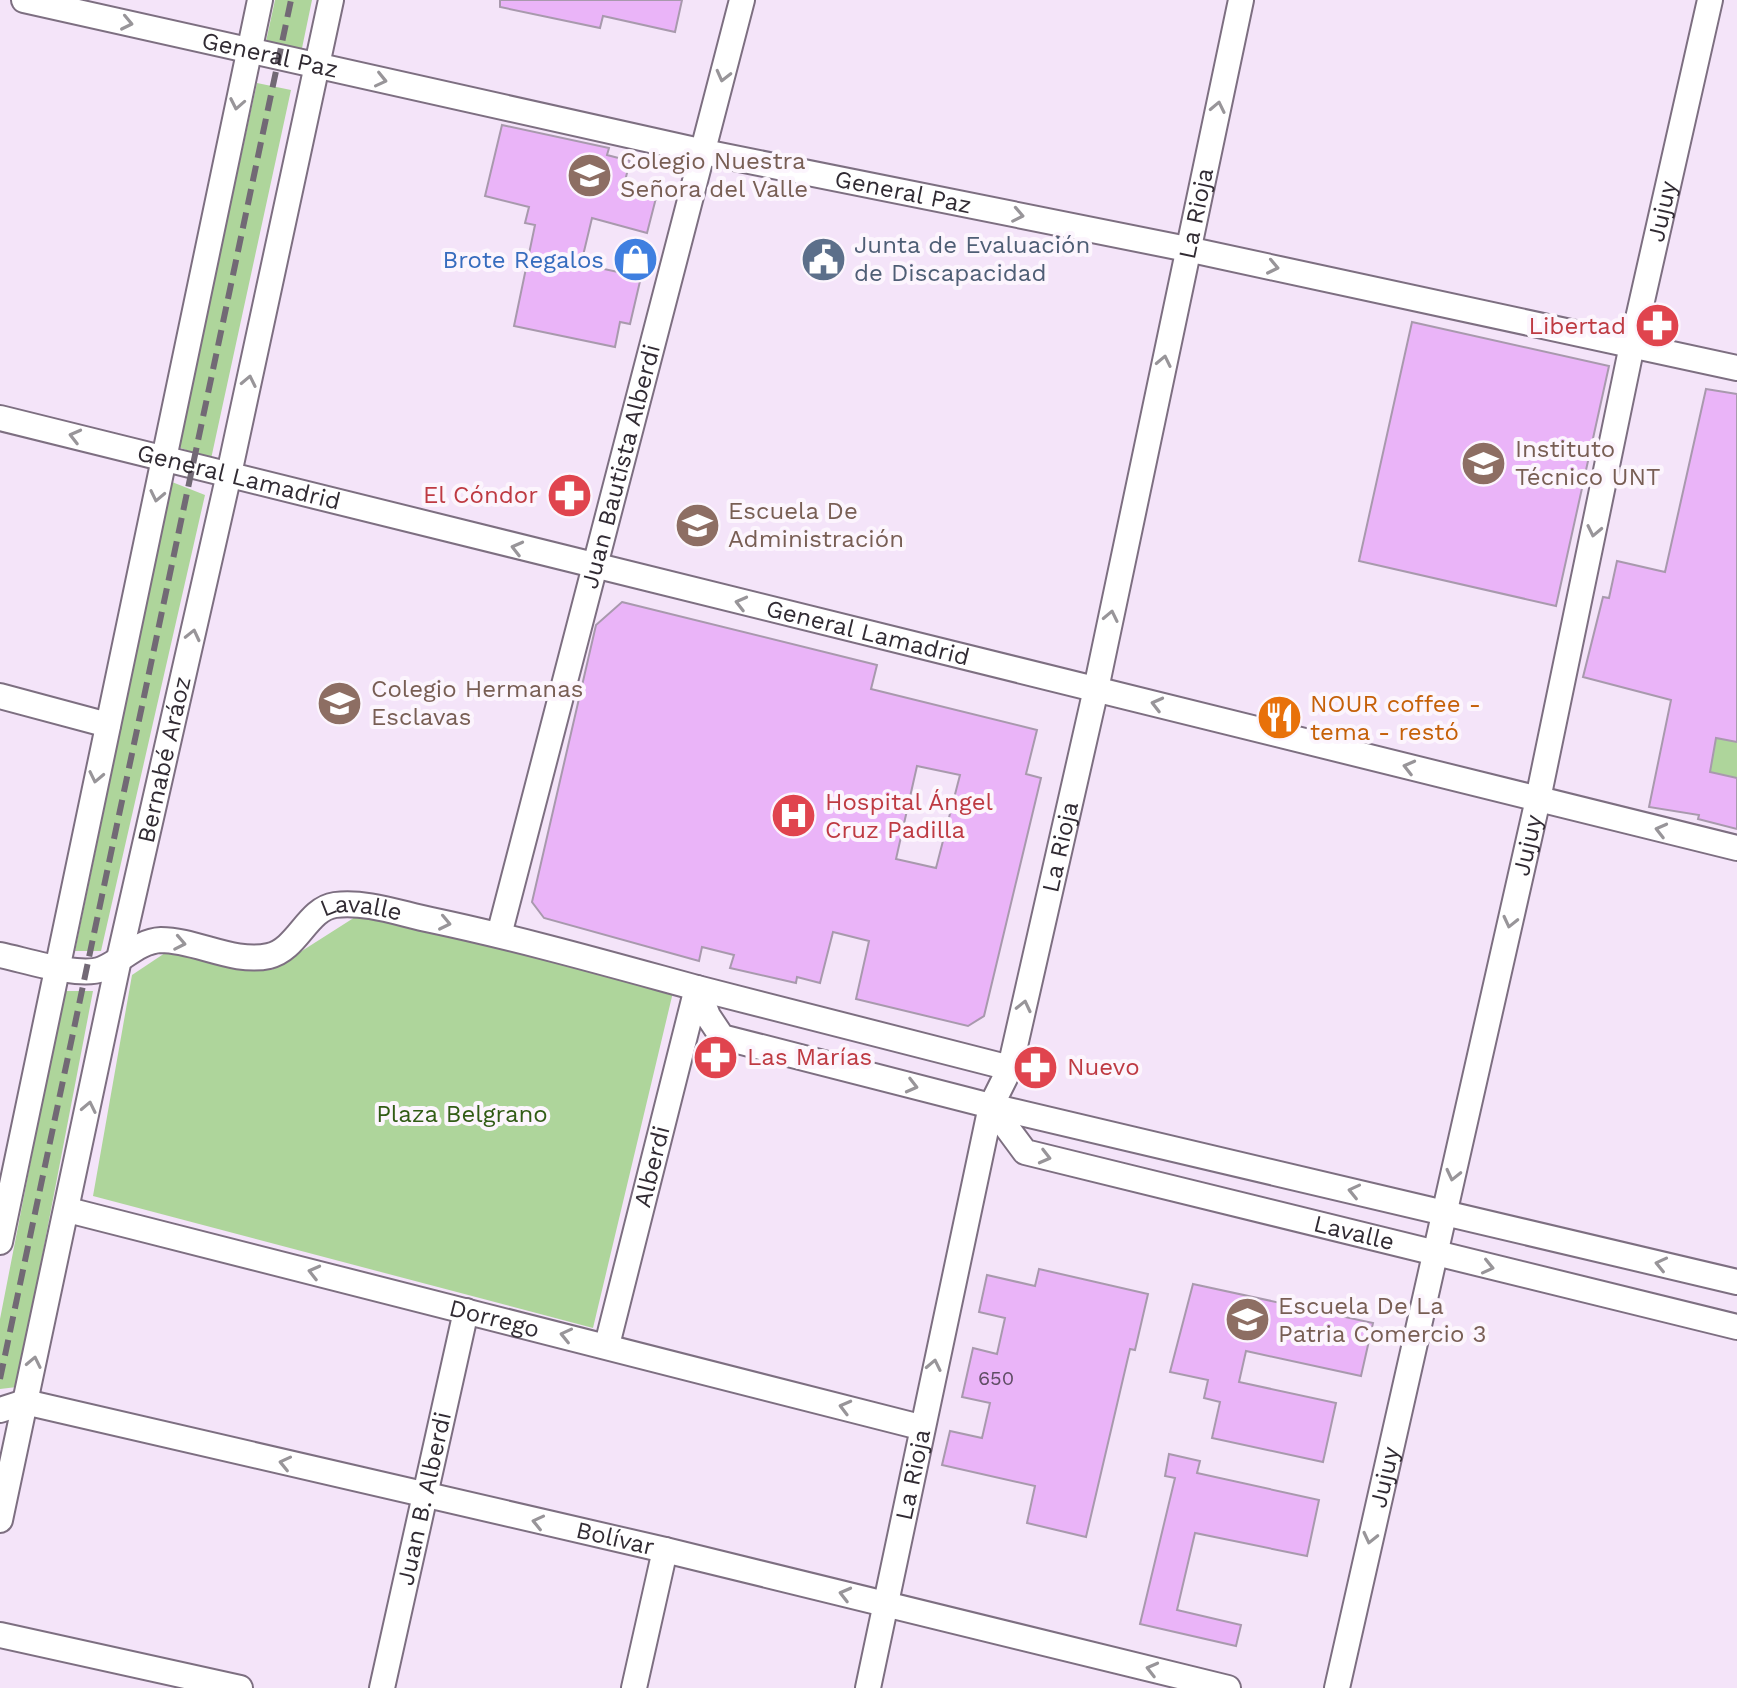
<svg xmlns="http://www.w3.org/2000/svg" width="1737" height="1688" font-family="'Work Sans',sans-serif">
<style>
.green{fill:#aed59b}
.building{fill:#eab4f8;stroke:#a899ad;stroke-width:2;fill-rule:evenodd}
.lines{fill:none;stroke-linecap:round;stroke-linejoin:round}
.minor-casing{stroke:#7d6f81;stroke-width:28}
.minor{stroke:#fff;stroke-width:24}
.rail{stroke:#726975;stroke-width:6;stroke-dasharray:16 8;stroke-linecap:butt}
.oneway{stroke:#989599}
.labels{text-anchor:middle;stroke-width:8;stroke-linejoin:round;paint-order:stroke}
.number-label{font-size:20px;fill:#5f4d64}
.street-label{font-size:24px;fill:#312b33;stroke:#fcf5fd}
.education-label{font-size:24px;fill:#785e54;stroke:#fcf5fd;text-anchor:start}
.service-label{font-size:24px;fill:#4e5e75;stroke:#fcf5fd;text-anchor:start}
.shop-label{font-size:24px;fill:#366cbe;stroke:#fcf5fd;text-anchor:end}
.health-label{font-size:24px;fill:#be3a42;stroke:#fcf5fd;text-anchor:start}
.food-label{font-size:24px;fill:#c56008;stroke:#fcf5fd;text-anchor:start}
.park-label{font-size:24px;fill:#315c15;stroke:#fcf5fd}
</style>
<rect width="100%" height="100%" fill="#f4e4f9"/>
<path class="green" d="M 275,0 L 312,0 L 301,53 L 265,46 Z
M 257,83 L 291,90 L 211,459 L 178,447 Z
M 172,482 L 205,495 L 101,951 L 75,951 Z
M 1716,738 L 1737,742 L 1737,778 L 1710,772 Z
M 363,912 L 674,988 L 593,1328 L 93,1196 L 132,975 L 168,951 L 272,970 Z
M 64,991 L 93,991 L 17,1387 L 0,1389 L 0,1319 Z"/>
<path class="building" d="M 500,0 L 682,0 L 675,32 L 603,16 L 600,28 L 500,7 Z
M 502,125 L 609,148 L 607,155 L 630,161 L 623,189 L 656,198 L 647,233 L 592,218 L 581,264 L 641,277 L 630,324 L 620,322 L 615,347 L 514,326 L 535,225 L 525,223 L 529,207 L 485,196 Z
M 1412,322 L 1609,366 L 1556,606 L 1359,561 Z
M 1706,389 L 1737,394 L 1737,742 L 1716,738 L 1710,772 L 1737,778 L 1737,829 L 1698,819 L 1699,815 L 1649,807 L 1671,700 L 1583,677 L 1603,597 L 1609,598 L 1617,561 L 1665,572 Z
M 622,602 L 877,665 L 871,689 L 1037,730 L 1026,774 L 1041,778 L 984,1016 L 968,1026 L 856,999 L 869,941 L 833,932 L 820,983 L 797,977 L 796,983 L 730,968 L 734,955 L 702,947 L 699,961 L 544,918 L 532,902 L 596,625 ZM 917,766 L 960,775 L 936,868 L 896,859 Z
M 1039,1269 L 1148,1294 L 1135,1350 L 1130,1349 L 1086,1537 L 1027,1523 L 1035,1486 L 942,1465 L 950,1431 L 982,1438 L 990,1403 L 962,1397 L 973,1348 L 997,1354 L 1005,1318 L 979,1312 L 987,1275 L 1035,1286 Z
M 1193,1284 L 1373,1323 L 1361,1376 L 1246,1351 L 1239,1382 L 1336,1403 L 1323,1462 L 1212,1438 L 1220,1402 L 1204,1398 L 1208,1380 L 1170,1372 Z
M 1169,1454 L 1200,1461 L 1197,1473 L 1319,1500 L 1307,1556 L 1195,1533 L 1177,1610 L 1241,1625 L 1236,1646 L 1140,1624 L 1175,1478 L 1165,1476 Z"/>
<g class="lines">
<defs>
<g id="minor">
<path id="s1" d="M 24,0 L 704,152 L 1187,249 L 1737,368"/>
<path id="s2" d="M 0,418 L 1737,848"/>
<path d="M 0,696 L 108,725"/>
<path id="s3" d="M 499,935 L 742,0"/>
<path id="s4" d="M 0,955 C 25,960 79,978 102,969 C 122,961 138,941 161,940 C 196,940 234,964 269,956 C 298,949 307,909 335,905 C 367,901 401,914 431,920 C 521,939 609,964 697,988 L 708,1016 L 722,1037 L 991,1106 L 1737,1282"/>
<path id="s5" d="M 991,1106 L 1025,1152 L 1737,1327"/>
<path id="s6" d="M 68,1210 L 920,1427"/>
<path d="M 0,1242 L 260,0"/>
<path id="s7" d="M 607,1345 L 697,988 L 1010,1068"/>
<path id="s8" d="M 0,1410 L 25,1402 L 665,1550 L 1228,1688"/>
<path id="s9" d="M 0,1520 L 119,959 L 229,474 L 331,0"/>
<path d="M 0,1635 L 240,1688"/>
<path id="s10" d="M 382,1688 L 466,1311"/>
<path d="M 634,1688 L 665,1550"/>
<path id="s11" d="M 868,1688 L 991,1106 L 1010,1068 L 1096,689 L 1241,0"/>
<path id="s12" d="M 1337,1688 L 1538,799 L 1632,345 L 1710,0"/>
</g>
</defs>
<use href="#minor" class="minor-casing"/>
<use href="#minor" class="minor"/>
<path class="rail" d="M 0,1379 L 291,0"/>
</g>
<defs><path id="oneway-chevron" d="M-2-3.5L2.5 0L-2 3.5" fill="none" stroke-width="1.6" stroke-linecap="round" stroke-linejoin="round" transform="scale(2)"/></defs>
<g class="oneway">
<use href="#oneway-chevron" transform="translate(127 23) rotate(12)"/>
<use href="#oneway-chevron" transform="translate(723 76) rotate(104)"/>
<use href="#oneway-chevron" transform="translate(381 80) rotate(13)"/>
<use href="#oneway-chevron" transform="translate(237 104) rotate(101)"/>
<use href="#oneway-chevron" transform="translate(1218 107) rotate(-78)"/>
<use href="#oneway-chevron" transform="translate(1018 215) rotate(11)"/>
<use href="#oneway-chevron" transform="translate(1273 267) rotate(12)"/>
<use href="#oneway-chevron" transform="translate(1164 361) rotate(-78)"/>
<use href="#oneway-chevron" transform="translate(249 381) rotate(-78)"/>
<use href="#oneway-chevron" transform="translate(75 436) rotate(-166)"/>
<use href="#oneway-chevron" transform="translate(157 496) rotate(102)"/>
<use href="#oneway-chevron" transform="translate(1594 531) rotate(102)"/>
<use href="#oneway-chevron" transform="translate(517 548) rotate(-166)"/>
<use href="#oneway-chevron" transform="translate(741 603) rotate(-166)"/>
<use href="#oneway-chevron" transform="translate(1111 616) rotate(-78)"/>
<use href="#oneway-chevron" transform="translate(193 635) rotate(-77)"/>
<use href="#oneway-chevron" transform="translate(1157 704) rotate(-166)"/>
<use href="#oneway-chevron" transform="translate(1409 767) rotate(-166)"/>
<use href="#oneway-chevron" transform="translate(96 777) rotate(102)"/>
<use href="#oneway-chevron" transform="translate(1661 830) rotate(-166)"/>
<use href="#oneway-chevron" transform="translate(1510 922) rotate(103)"/>
<use href="#oneway-chevron" transform="translate(445 923) rotate(12)"/>
<use href="#oneway-chevron" transform="translate(180 943) rotate(11)"/>
<use href="#oneway-chevron" transform="translate(1024 1006) rotate(-77)"/>
<use href="#oneway-chevron" transform="translate(912 1086) rotate(14)"/>
<use href="#oneway-chevron" transform="translate(89 1107) rotate(-78)"/>
<use href="#oneway-chevron" transform="translate(1045 1157) rotate(14)"/>
<use href="#oneway-chevron" transform="translate(1453 1175) rotate(103)"/>
<use href="#oneway-chevron" transform="translate(1354 1191) rotate(-167)"/>
<use href="#oneway-chevron" transform="translate(1661 1264) rotate(-167)"/>
<use href="#oneway-chevron" transform="translate(1488 1267) rotate(13)"/>
<use href="#oneway-chevron" transform="translate(314 1272) rotate(-166)"/>
<use href="#oneway-chevron" transform="translate(566 1335) rotate(-167)"/>
<use href="#oneway-chevron" transform="translate(34 1362) rotate(-78)"/>
<use href="#oneway-chevron" transform="translate(934 1365) rotate(-78)"/>
<use href="#oneway-chevron" transform="translate(845 1407) rotate(-165)"/>
<use href="#oneway-chevron" transform="translate(285 1463) rotate(-167)"/>
<use href="#oneway-chevron" transform="translate(538 1522) rotate(-167)"/>
<use href="#oneway-chevron" transform="translate(1370 1538) rotate(103)"/>
<use href="#oneway-chevron" transform="translate(845 1594) rotate(-166)"/>
<use href="#oneway-chevron" transform="translate(1152 1669) rotate(-166)"/>
</g>
<defs>
<symbol id="school-disc" viewBox="-11 -11 22 22"><circle r="9.5" fill="#8d6e63" stroke="#fcf5fd"/><path d="M0-5L7-2L0 1L-7-2ZM-4 1L0 2.5L4 1V4Q0 6-4 4Z" fill="#fff"/></symbol>
<symbol id="civic-disc" viewBox="-11 -11 22 22"><circle r="9.5" fill="#5c6f8a" stroke="#fcf5fd"/><path d="M-.6-6.5H3V-4.5H.6V-3L4-1V1h2V6H-6V1h2V-1L-.6-3ZM-1.2 2.5V6h2.4V2.5Z" fill="#fff"/></symbol>
<symbol id="shop-disc" viewBox="-11 -11 22 22"><circle r="9.5" fill="#3f7fe0" stroke="#fcf5fd"/><path d="M-5-2.5h2.3a2.7 3.5 0 0 1 5.4 0H5L5.5 6h-11ZM-1.5-2.5h3a1.5 2.3 0 0 0-3 0Z" fill="#fff"/></symbol>
<symbol id="pharmacy-disc" viewBox="-11 -11 22 22"><circle r="9.5" fill="#e0444e" stroke="#fcf5fd"/><path d="M-2-6h4v4h4v4h-4v4h-4v-4h-4v-4h4Z" fill="#fff"/></symbol>
<symbol id="university-disc" viewBox="-11 -11 22 22"><circle r="9.5" fill="#8d6e63" stroke="#fcf5fd"/><path d="M0-5L7-2L0 1L-7-2ZM-4 1L0 2.5L4 1V4Q0 6-4 4Z" fill="#fff"/></symbol>
<symbol id="restaurant-disc" viewBox="-11 -11 22 22"><circle r="9.5" fill="#e8710a" stroke="#fcf5fd"/><path d="M-5-6h1v4h1v-4h1v4h1v-4h1v5L-1.5 .5V6h-2V.5L-5-1ZM5-6V6H3V1.5H1.5Q1.5-4 5-6Z" fill="#fff"/></symbol>
<symbol id="hospital-disc" viewBox="-11 -11 22 22"><circle r="9.5" fill="#e0444e" stroke="#fcf5fd"/><path d="M-5-5h3v3.5h4V-5h3V5h-3V1.5h-4V5h-3Z" fill="#fff"/></symbol>
</defs>
<g fill-rule="evenodd">
<use href="#school-disc" x="564" y="150" width="51" height="51"/>
<use href="#civic-disc" x="798" y="234" width="51" height="51"/>
<use href="#shop-disc" x="610" y="234" width="51" height="51"/>
<use href="#pharmacy-disc" x="1632" y="300" width="51" height="51"/>
<use href="#university-disc" x="1458" y="438" width="51" height="51"/>
<use href="#pharmacy-disc" x="544" y="470" width="51" height="51"/>
<use href="#school-disc" x="672" y="500" width="51" height="51"/>
<use href="#school-disc" x="314" y="678" width="51" height="51"/>
<use href="#restaurant-disc" x="1254" y="692" width="51" height="51"/>
<use href="#hospital-disc" x="768" y="790" width="51" height="51"/>
<use href="#pharmacy-disc" x="690" y="1032" width="51" height="51"/>
<use href="#pharmacy-disc" x="1010" y="1042" width="51" height="51"/>
<use href="#school-disc" x="1222" y="1294" width="51" height="51"/>
</g>
<g class="labels">
<g class="number-label">
<text x="996" y="1385">650</text>
</g>
<g class="street-label">
<text dy="8" stroke="none"><textPath href="#s1" startOffset="252">General Paz</textPath></text>
<text dy="8" stroke="none"><textPath href="#s1" startOffset="900">General Paz</textPath></text>
<text dy="8" stroke="none"><textPath href="#s12" startOffset="1512">Jujuy</textPath></text>
<text dy="8" stroke="none"><textPath href="#s11" startOffset="1512">La Rioja</textPath></text>
<text dy="8" stroke="none"><textPath href="#s3" startOffset="484">Juan Bautista Alberdi</textPath></text>
<text dy="8" stroke="none"><textPath href="#s2" startOffset="246">General Lamadrid</textPath></text>
<text dy="8" stroke="none"><textPath href="#s2" startOffset="894">General Lamadrid</textPath></text>
<text dy="8" stroke="none"><textPath href="#s9" startOffset="778">Bernabé Aráoz</textPath></text>
<text dy="8" stroke="none"><textPath href="#s12" startOffset="864">Jujuy</textPath></text>
<text dy="8" stroke="none"><textPath href="#s11" startOffset="864">La Rioja</textPath></text>
<text dy="8" stroke="none"><textPath href="#s4" startOffset="392">Lavalle</textPath></text>
<text dy="8" stroke="none"><textPath href="#s7" startOffset="184">Alberdi</textPath></text>
<text dy="8" stroke="none"><textPath href="#s5" startOffset="396">Lavalle</textPath></text>
<text dy="8" stroke="none"><textPath href="#s6" startOffset="440">Dorrego</textPath></text>
<text dy="8" stroke="none"><textPath href="#s11" startOffset="218">La Rioja</textPath></text>
<text dy="8" stroke="none"><textPath href="#s12" startOffset="216">Jujuy</textPath></text>
<text dy="8" stroke="none"><textPath href="#s10" startOffset="194">Juan B. Alberdi</textPath></text>
<text dy="8" stroke="none"><textPath href="#s8" startOffset="632">Bolívar</textPath></text>
</g>
<g class="education-label">
<text x="620" y="169">Colegio Nuestra<tspan x="620" dy="28">Señora del Valle</tspan></text>
<text x="1515" y="457">Instituto<tspan x="1515" dy="28">Técnico UNT</tspan></text>
<text x="728" y="519">Escuela De<tspan x="728" dy="28">Administración</tspan></text>
<text x="371" y="697">Colegio Hermanas<tspan x="371" dy="28">Esclavas</tspan></text>
<text x="1278" y="1314">Escuela De La<tspan x="1278" dy="28">Patria Comercio 3</tspan></text>
</g>
<g class="service-label">
<text x="854" y="253">Junta de Evaluación<tspan x="854" dy="28">de Discapacidad</tspan></text>
</g>
<g class="shop-label">
<text x="604" y="268">Brote Regalos</text>
</g>
<g class="health-label">
<text x="1626" y="334" text-anchor="end">Libertad</text>
<text x="538" y="503" text-anchor="end">El Cóndor</text>
<text x="825" y="810">Hospital Ángel<tspan x="825" dy="28">Cruz Padilla</tspan></text>
<text x="747" y="1065">Las Marías</text>
<text x="1067" y="1075">Nuevo</text>
</g>
<g class="food-label">
<text x="1310" y="712">NOUR coffee -<tspan x="1310" dy="28">tema - restó</tspan></text>
</g>
<g class="park-label">
<text x="462" y="1122">Plaza Belgrano</text>
</g>
</g>
</svg>
